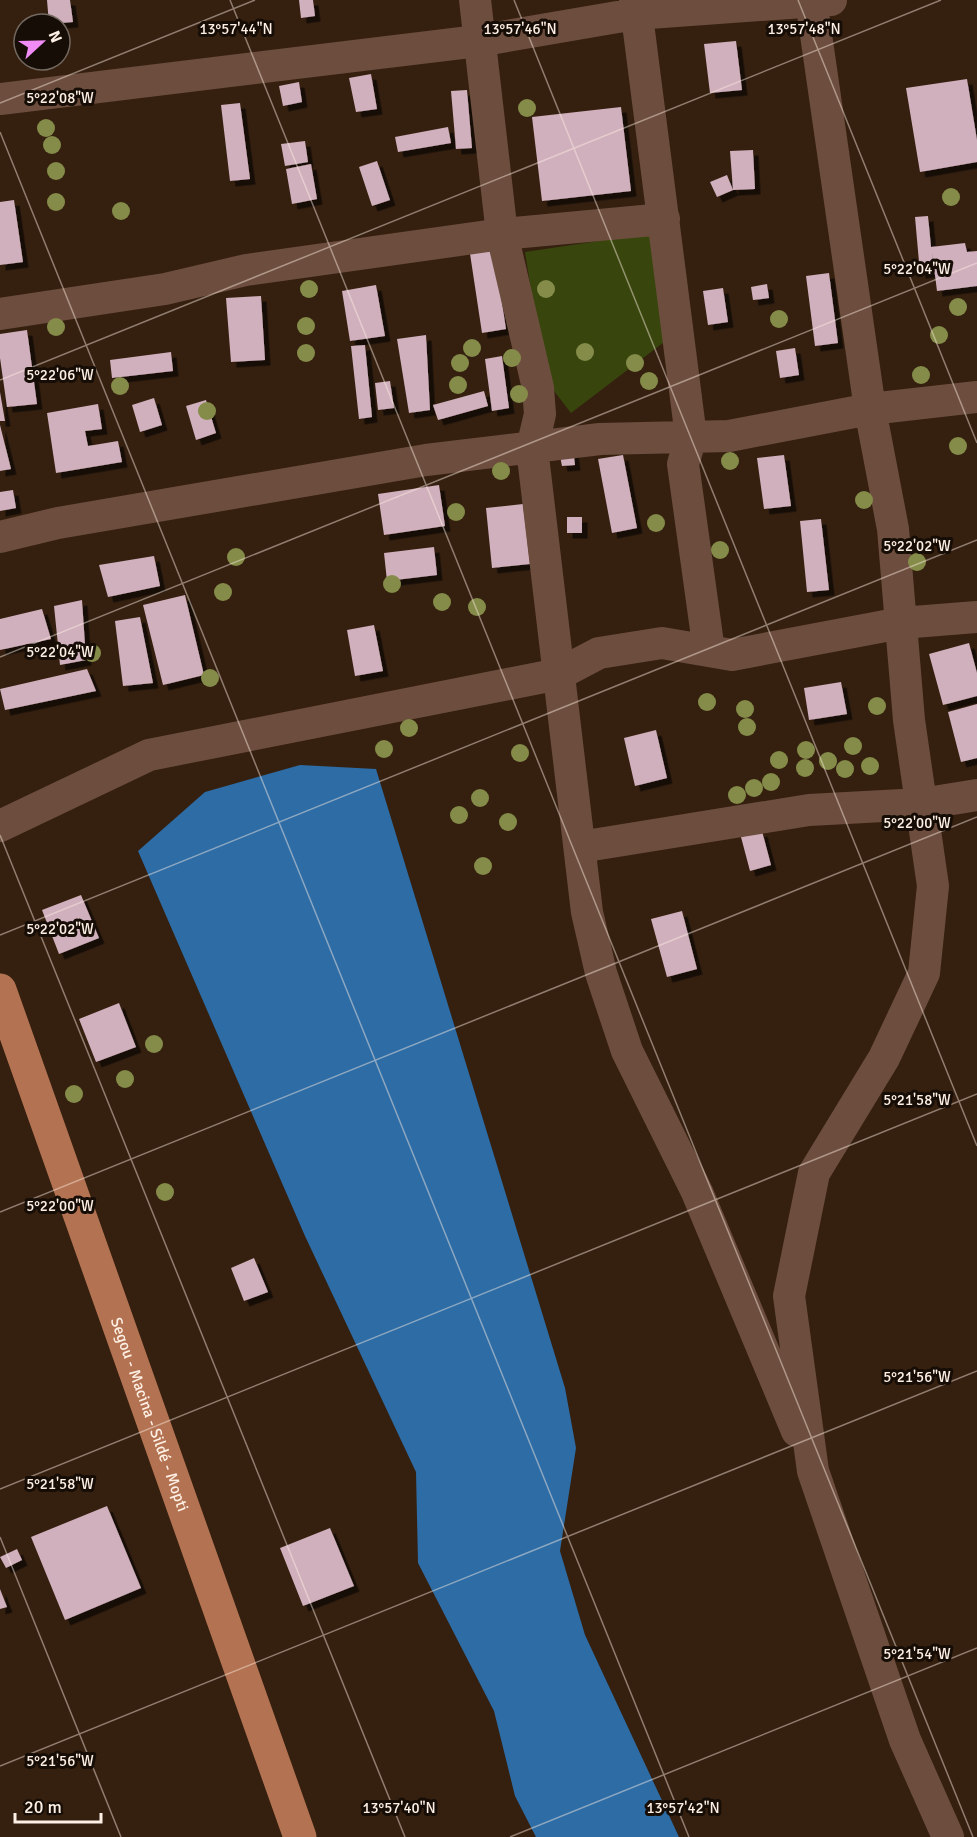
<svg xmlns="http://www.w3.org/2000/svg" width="977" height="1837" font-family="Signika,sans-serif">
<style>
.green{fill:#38460d}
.water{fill:#2d6ca5}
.building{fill:#d0b0bd;filter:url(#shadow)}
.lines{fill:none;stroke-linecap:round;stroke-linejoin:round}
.minor{stroke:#6d4e3e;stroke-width:32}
.major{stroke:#b37352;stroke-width:33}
.tree{fill:#858c49}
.ticks{fill:none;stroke:#fef0e5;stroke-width:1.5;stroke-opacity:0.45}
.labels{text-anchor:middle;stroke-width:6;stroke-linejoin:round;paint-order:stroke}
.street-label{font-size:16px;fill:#fef0e5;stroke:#160d06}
.ticks-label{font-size:15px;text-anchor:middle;fill:#fef0e5;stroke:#160d06;stroke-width:6;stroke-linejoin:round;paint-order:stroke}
</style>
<defs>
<filter id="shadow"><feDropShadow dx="5.5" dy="5.5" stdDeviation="0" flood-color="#0009"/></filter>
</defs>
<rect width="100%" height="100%" fill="#352010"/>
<path class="green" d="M 652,233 L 668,339 L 571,413 L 545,379 L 525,252 Z"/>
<path class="water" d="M 300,765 L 376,769 L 565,1388 L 576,1448 L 560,1551 L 585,1635 L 679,1837 L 536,1837 L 515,1796 L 494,1711 L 418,1563 L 416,1472 L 305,1236 L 138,851 L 205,792 Z"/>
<path class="building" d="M 47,0 L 70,0 L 73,22 L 49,24 Z
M 299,0 L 313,0 L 315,16 L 301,18 Z
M 736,41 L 742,90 L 710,93 L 704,44 Z
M 371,74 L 377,109 L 356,112 L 349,78 Z
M 967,79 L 977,140 L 977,162 L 920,172 L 906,88 Z
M 299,82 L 302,102 L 283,106 L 279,86 Z
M 467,90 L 472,148 L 456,149 L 451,91 Z
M 240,103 L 250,179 L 230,181 L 221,105 Z
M 621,107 L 631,191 L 542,201 L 532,117 Z
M 448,127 L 451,143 L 398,152 L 395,137 Z
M 305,141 L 308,162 L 285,166 L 281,144 Z
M 753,150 L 755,189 L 733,190 L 730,151 Z
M 377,161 L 390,200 L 372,206 L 359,167 Z
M 311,164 L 317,199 L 292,204 L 286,169 Z
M 727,175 L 733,190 L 717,197 L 710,182 Z
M 14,200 L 23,262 L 0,265 L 0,202 Z
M 928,216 L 931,247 L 965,243 L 967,252 L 977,251 L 977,286 L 937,291 L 932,252 L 934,272 L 920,273 L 915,217 Z
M 493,244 L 506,329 L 482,333 L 469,247 Z
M 829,273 L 838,343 L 815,346 L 806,276 Z
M 767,284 L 769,298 L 753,300 L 751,287 Z
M 376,285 L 385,336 L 350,341 L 342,291 Z
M 723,288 L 728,322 L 708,325 L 703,291 Z
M 261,296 L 265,360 L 231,362 L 226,298 Z
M 27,330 L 37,404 L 7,407 L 0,358 L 0,334 Z
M 426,335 L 430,410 L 409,413 L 397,339 Z
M 365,345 L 372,417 L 359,419 L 351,346 Z
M 795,348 L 799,375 L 780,378 L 776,351 Z
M 171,352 L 173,371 L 112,378 L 110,360 Z
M 502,356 L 509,408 L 492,411 L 485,359 Z
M 390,381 L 394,408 L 378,410 L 375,383 Z
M 484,391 L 488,406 L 438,420 L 433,405 Z
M 0,392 L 5,421 L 0,421 Z
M 154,398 L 162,425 L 140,432 L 132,405 Z
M 206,400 L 216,433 L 196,440 L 186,406 Z
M 98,404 L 102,429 L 85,431 L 88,446 L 118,441 L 122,462 L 56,473 L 47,413 Z
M 0,425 L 11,469 L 0,471 Z
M 573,449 L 575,465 L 562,466 L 559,451 Z
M 623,455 L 637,528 L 612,533 L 598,459 Z
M 784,455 L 791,506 L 764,509 L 757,458 Z
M 439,485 L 445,526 L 384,535 L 378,494 Z
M 13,490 L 16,508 L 0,511 L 0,492 Z
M 523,504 L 530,564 L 492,568 L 486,508 Z
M 567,517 L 582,517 L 582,533 L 567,533 Z
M 821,519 L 829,590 L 807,592 L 800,521 Z
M 434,547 L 437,575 L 387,581 L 384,553 Z
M 154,556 L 160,586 L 108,597 L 99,565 Z
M 185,595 L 204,675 L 163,685 L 143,605 Z
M 82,600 L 86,660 L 60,665 L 54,606 Z
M 42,609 L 51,639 L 0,650 L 0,619 Z
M 140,617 L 153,683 L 123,686 L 115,621 Z
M 374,625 L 383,671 L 355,676 L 347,630 Z
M 969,643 L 977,673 L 977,696 L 943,705 L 929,654 Z
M 87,669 L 96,691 L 5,710 L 0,689 Z
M 841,682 L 847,714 L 809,720 L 804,688 Z
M 977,704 L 977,758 L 961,762 L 948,712 Z
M 656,730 L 667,778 L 635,786 L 624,738 Z
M 762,831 L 771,865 L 750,871 L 741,837 Z
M 81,895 L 99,938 L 59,954 L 42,910 Z
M 682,911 L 697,969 L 667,977 L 651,919 Z
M 119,1003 L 136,1047 L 96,1062 L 79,1019 Z
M 254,1258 L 268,1292 L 244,1301 L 231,1268 Z
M 107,1506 L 141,1588 L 65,1620 L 31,1537 Z
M 330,1528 L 354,1586 L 303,1606 L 280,1548 Z
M 17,1549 L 22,1560 L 6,1568 L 0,1557 Z
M 0,1589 L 7,1607 L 0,1609 Z"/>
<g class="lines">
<path class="minor" d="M 475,0 L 502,234 L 538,388 L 540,414 L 532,448 L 587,912 L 601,973 L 627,1051 L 697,1192 L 797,1431
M 635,0 L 691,437 L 683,464 L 709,651
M 811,0 L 870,409 L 893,529 L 909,720 L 933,886 L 924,973 L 884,1058 L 814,1173 L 789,1296 L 813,1471 L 905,1740 L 948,1837
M 0,99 L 478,41 L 635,14 L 831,0
M 0,314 L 165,289 L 246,270 L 502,234 L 664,219
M 0,537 L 58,523 L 426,460 L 600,439 L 729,436 L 870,409 L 977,397
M 0,826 L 149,755 L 559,674 L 599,653 L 662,643 L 732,655 L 901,623 L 977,617
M 580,847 L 809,810 L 921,804 L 977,795"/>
<path class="major" id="s1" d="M 0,990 L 300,1837"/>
</g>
<g class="tree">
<circle cx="527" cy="108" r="9"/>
<circle cx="46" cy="128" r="9"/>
<circle cx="52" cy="145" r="9"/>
<circle cx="56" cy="171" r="9"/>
<circle cx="951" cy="197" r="9"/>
<circle cx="56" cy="202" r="9"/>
<circle cx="121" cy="211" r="9"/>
<circle cx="309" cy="289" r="9"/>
<circle cx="546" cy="289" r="9"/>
<circle cx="958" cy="307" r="9"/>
<circle cx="779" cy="319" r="9"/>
<circle cx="306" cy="326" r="9"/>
<circle cx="56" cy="327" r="9"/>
<circle cx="939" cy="335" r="9"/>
<circle cx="472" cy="348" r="9"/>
<circle cx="585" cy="352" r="9"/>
<circle cx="306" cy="353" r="9"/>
<circle cx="512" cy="358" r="9"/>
<circle cx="460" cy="363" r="9"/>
<circle cx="635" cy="363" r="9"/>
<circle cx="921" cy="375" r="9"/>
<circle cx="649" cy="381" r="9"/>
<circle cx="458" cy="385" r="9"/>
<circle cx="120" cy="386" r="9"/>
<circle cx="519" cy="394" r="9"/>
<circle cx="207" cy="411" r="9"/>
<circle cx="958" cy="446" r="9"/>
<circle cx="730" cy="461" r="9"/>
<circle cx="501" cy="471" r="9"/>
<circle cx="864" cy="500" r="9"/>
<circle cx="456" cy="512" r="9"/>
<circle cx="656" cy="523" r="9"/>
<circle cx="720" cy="550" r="9"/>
<circle cx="236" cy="557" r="9"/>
<circle cx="917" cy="562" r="9"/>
<circle cx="392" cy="584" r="9"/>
<circle cx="223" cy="592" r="9"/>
<circle cx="442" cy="602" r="9"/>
<circle cx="477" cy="607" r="9"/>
<circle cx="92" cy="653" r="9"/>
<circle cx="210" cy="678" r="9"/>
<circle cx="707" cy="702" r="9"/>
<circle cx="877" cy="706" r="9"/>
<circle cx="745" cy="709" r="9"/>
<circle cx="747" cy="727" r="9"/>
<circle cx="409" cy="728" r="9"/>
<circle cx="853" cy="746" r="9"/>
<circle cx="384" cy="749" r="9"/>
<circle cx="806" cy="750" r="9"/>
<circle cx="520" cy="753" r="9"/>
<circle cx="779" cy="760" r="9"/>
<circle cx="828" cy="761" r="9"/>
<circle cx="870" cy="766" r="9"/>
<circle cx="805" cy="768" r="9"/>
<circle cx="845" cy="769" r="9"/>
<circle cx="771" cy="782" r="9"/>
<circle cx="754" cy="788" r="9"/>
<circle cx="737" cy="795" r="9"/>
<circle cx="480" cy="798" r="9"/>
<circle cx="459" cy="815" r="9"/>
<circle cx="508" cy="822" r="9"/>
<circle cx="483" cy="866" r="9"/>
<circle cx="154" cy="1044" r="9"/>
<circle cx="125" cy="1079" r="9"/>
<circle cx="74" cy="1094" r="9"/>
<circle cx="165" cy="1192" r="9"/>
</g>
<path class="ticks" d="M 230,0 L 973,1837M 514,0 L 977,1146M 798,0 L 977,443M 0,103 L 255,0M 0,132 L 689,1837M 0,380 L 941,0M 0,657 L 977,263M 0,835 L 405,1837M 0,935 L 977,540M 0,1212 L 977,817M 0,1489 L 977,1094M 0,1537 L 121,1837M 0,1766 L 977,1371M 510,1837 L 977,1648"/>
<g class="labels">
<g class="street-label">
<text dy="6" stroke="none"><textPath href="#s1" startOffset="450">Segou - Macina - Sildé - Mopti</textPath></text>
</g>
</g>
<g class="ticks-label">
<text x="236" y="34">13°57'44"N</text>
<text x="520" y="34">13°57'46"N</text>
<text x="804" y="34">13°57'48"N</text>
<text x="60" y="103">5°22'08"W</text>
<text x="917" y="274">5°22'04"W</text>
<text x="60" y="380">5°22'06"W</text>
<text x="917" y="551">5°22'02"W</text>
<text x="60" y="657">5°22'04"W</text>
<text x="917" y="828">5°22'00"W</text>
<text x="60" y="934">5°22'02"W</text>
<text x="917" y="1105">5°21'58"W</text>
<text x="60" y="1211">5°22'00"W</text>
<text x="917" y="1382">5°21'56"W</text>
<text x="60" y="1489">5°21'58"W</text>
<text x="917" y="1659">5°21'54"W</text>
<text x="60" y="1766">5°21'56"W</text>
<text x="399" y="1813">13°57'40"N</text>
<text x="683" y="1813">13°57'42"N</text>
</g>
<g transform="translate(42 42) rotate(68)"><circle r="28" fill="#160d06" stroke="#73685f" stroke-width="1.5"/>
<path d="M0-4.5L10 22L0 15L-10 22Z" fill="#f18bf5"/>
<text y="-9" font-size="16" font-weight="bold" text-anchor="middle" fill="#fef0e5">N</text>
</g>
<path d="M15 1813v9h86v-9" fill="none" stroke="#fef0e5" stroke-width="3"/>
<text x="24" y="1813" font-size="18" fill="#fef0e5" stroke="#160d06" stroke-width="4.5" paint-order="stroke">20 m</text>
</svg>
